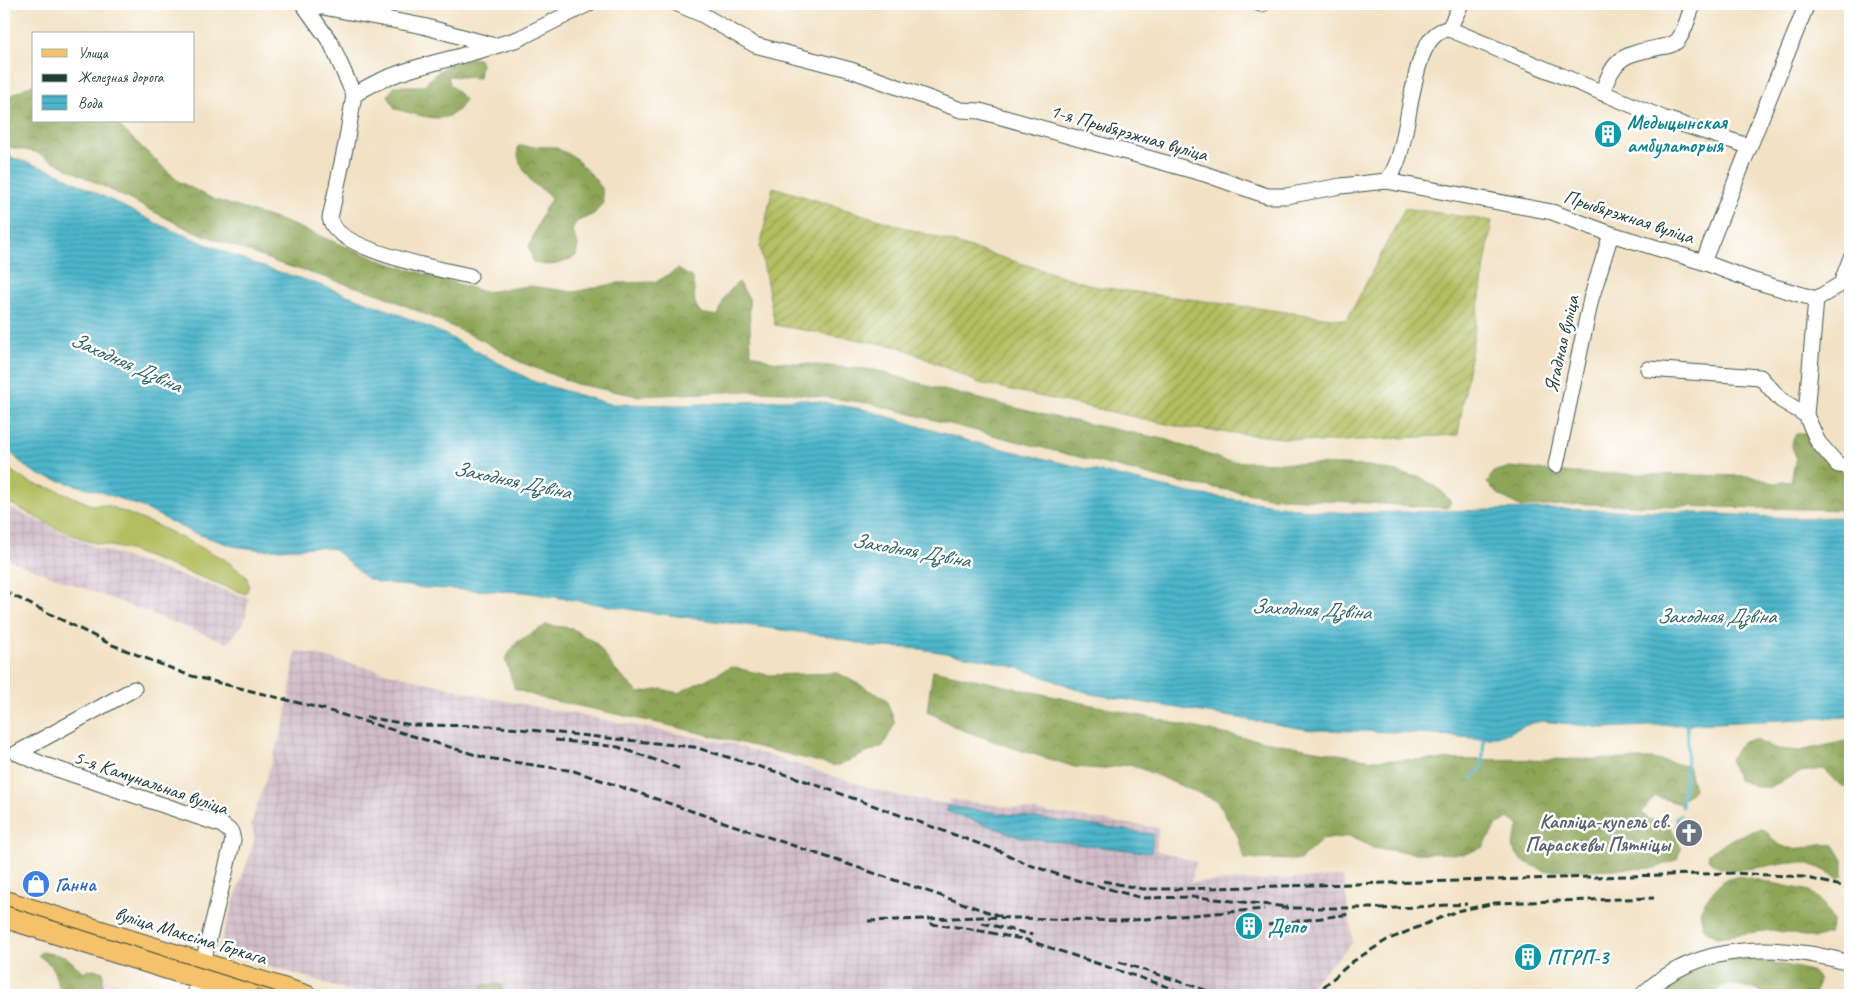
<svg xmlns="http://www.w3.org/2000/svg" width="1854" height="999" font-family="Caveat,sans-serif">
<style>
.built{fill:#f6cfd5}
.industrial{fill:url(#industrial-grid)}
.grass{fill:#b2be60;stroke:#687e4a}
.forest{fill:url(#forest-crowns);stroke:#567145}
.garden{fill:url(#garden-furrows);stroke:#687e4a}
.water{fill:url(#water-rules);stroke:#367a80}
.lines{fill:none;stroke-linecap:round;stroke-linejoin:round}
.stream{stroke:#4db6cb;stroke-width:3}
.minor-casing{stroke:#3f564a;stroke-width:17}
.major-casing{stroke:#3f564a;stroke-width:21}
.minor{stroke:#fff;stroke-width:15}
.major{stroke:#f5c16b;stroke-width:19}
.tram{stroke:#1f3d34;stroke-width:1}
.rail{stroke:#1f3d34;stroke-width:3;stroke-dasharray:8 4;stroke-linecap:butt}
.labels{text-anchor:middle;stroke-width:5;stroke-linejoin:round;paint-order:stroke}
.culture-label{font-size:20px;font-weight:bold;fill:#0d838f;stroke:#fff;text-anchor:start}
.street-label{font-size:20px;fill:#1f3d34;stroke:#fff}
.worship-label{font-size:20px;font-weight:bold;fill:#5b616d;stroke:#fff;text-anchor:end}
.shop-label{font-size:20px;font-weight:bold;fill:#366cbe;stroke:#fff;text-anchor:start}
.water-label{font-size:21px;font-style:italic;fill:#2d6161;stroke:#fff}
</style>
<defs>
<pattern id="industrial-grid" width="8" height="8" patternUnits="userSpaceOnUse" patternTransform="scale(1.25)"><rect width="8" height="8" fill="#d1bdc8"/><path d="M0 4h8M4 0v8" fill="none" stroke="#b3a3ac"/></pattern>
<pattern id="forest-crowns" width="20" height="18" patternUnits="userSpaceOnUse" patternTransform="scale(1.25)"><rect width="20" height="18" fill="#8da556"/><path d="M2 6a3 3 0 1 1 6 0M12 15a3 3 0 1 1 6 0" fill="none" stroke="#738848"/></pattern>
<pattern id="garden-furrows" width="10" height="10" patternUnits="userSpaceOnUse" patternTransform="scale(1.25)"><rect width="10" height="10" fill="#b2be60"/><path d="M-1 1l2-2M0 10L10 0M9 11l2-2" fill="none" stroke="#909c50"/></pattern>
<pattern id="water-rules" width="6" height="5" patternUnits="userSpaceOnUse" patternTransform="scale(1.25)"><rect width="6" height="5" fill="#4db6cb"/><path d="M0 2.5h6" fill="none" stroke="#3f95a6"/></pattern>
</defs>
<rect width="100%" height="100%" fill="#fff"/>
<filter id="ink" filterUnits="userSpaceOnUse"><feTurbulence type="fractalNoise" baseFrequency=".02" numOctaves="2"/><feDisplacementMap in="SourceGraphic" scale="10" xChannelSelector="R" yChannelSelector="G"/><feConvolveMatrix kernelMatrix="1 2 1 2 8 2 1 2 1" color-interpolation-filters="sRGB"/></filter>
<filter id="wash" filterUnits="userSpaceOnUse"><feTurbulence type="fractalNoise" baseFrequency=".0096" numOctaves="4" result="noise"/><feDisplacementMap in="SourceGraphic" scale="20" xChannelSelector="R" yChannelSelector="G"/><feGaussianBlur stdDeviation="1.12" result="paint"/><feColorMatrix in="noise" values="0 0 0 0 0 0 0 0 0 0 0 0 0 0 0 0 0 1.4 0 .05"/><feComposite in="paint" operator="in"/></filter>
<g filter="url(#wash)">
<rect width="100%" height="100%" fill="#f2e2c5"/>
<path class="built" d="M 65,966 L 123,984 L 119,995 L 56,995 Z"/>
<path class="industrial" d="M 4,505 L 97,548 L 249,598 L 244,623 L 228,643 L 4,558 Z
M 296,650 L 490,698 L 732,744 L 893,795 L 948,804 L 950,799 L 1159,828 L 1156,850 L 1196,862 L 1191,882 L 1343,877 L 1353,942 L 1301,995 L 363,995 L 218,950 L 255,838 L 251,824 L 285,721 Z"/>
<path class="grass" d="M 4,463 L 14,473 L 31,483 L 57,490 L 92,505 L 107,505 L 158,526 L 224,559 L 246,576 L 249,585 L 246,594 L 129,550 L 87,541 L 50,525 L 4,500 Z"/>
<path class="forest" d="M 465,58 L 479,59 L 481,65 L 479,78 L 448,76 L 450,84 L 465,99 C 451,130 422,115 395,109 L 388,95 L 395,86 L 423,86 L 440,70 Z
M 31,85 L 34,85 L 34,121 L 114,121 L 178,181 L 213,199 L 288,223 L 384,262 L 485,292 L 530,286 L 574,292 L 617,283 L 656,282 L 678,269 L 693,278 L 695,303 L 700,313 L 718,316 L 725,296 L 738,282 L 749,298 L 751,353 L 771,361 L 875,370 L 935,388 L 1049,416 L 1168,440 L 1226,461 L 1369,466 L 1422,478 L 1441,491 L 1451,502 L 1447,508 L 1270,497 L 1172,481 L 868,403 L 785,392 L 748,391 L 638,396 L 576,384 L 520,362 L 482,340 L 382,295 L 278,263 L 186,228 L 35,152 L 4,146 L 4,99 Z
M 518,146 L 554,147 L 573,156 L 590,173 L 602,188 L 603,203 L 594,214 L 576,222 L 572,230 L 578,245 L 576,256 C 561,264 550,268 533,262 L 529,247 L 543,212 L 551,199 C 546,189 539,190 533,183 C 524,173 516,159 518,146 Z
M 1805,433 L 1830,463 L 1850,475 L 1850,510 L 1588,504 L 1521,507 L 1499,495 L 1487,483 L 1493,472 L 1510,467 L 1574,473 L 1750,476 L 1774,483 L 1791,481 L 1796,457 L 1791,444 L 1796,434 Z
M 546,625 L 571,628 L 596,643 L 616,671 L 639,693 L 662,689 L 678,693 L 731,667 L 768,675 L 838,673 L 886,699 L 895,723 L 883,746 L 836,766 L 667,725 L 541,698 L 515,689 L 505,659 L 517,642 Z
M 933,670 L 1229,735 L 1373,760 L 1652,759 L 1688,766 L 1694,789 L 1680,804 L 1655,796 L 1642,812 L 1648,819 L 1669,825 L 1681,848 L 1677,859 L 1656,868 L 1545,871 L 1521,860 L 1512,847 L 1519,825 L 1508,818 L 1496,826 L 1483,847 L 1465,854 L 1414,853 L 1373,848 L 1351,836 L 1322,840 L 1300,860 L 1244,859 L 1238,836 L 1217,801 L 1130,764 L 1101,769 L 1075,767 L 1010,747 L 957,728 L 927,711 Z
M 1755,740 L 1777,749 L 1800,751 L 1850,740 L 1850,788 L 1840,785 L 1823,769 L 1801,772 L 1770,787 L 1759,787 L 1738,780 L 1730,759 L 1743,741 Z
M 1762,829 C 1770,833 1773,842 1780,845 C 1797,854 1816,842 1834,845 L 1843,860 L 1843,876 L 1838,878 C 1823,869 1808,861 1791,862 C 1770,864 1725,879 1708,859 L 1709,853 C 1723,843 1746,831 1762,829 Z
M 1739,876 L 1810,891 L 1822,902 L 1833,921 L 1829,934 L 1815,938 L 1772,930 L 1716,937 L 1704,929 L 1700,912 L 1706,900 L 1722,881 Z
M 41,952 L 65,956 L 83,972 L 94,969 L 103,972 L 103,995 L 67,995 L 59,987 L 52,966 L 38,955 Z
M 1731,958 C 1760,960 1786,964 1814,972 L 1819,981 L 1814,995 C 1801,995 1787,997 1775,995 C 1756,993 1728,974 1713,995 L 1653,995 C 1678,977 1702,966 1731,958 Z
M 496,984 L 502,986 L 503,995 L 475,995 L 475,992 L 485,985 Z"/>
<path class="garden" d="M 773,187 L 1098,287 L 1347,320 L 1405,208 L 1492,221 L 1458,435 L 1322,442 L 1185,428 L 979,383 L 900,347 L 775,325 L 760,247 Z"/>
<path class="water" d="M 4,155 L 53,171 L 160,225 L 257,265 L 309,281 L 396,313 L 444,334 L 535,382 L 610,404 L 683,405 L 802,399 L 863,409 L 965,440 L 1190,493 L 1316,511 L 1357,513 L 1538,509 L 1661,511 L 1794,518 L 1850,517 L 1850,717 L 1604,728 L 1543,721 L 1532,723 L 1498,737 L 1484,739 L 1399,732 L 1311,730 L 1091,694 L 1022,669 L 984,659 L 913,648 L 874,647 L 828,636 L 647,612 L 523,592 L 424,588 L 378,582 L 366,578 L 334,549 L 318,547 L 262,550 L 233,546 L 191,532 L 142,507 L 101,492 L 39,475 L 24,466 L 4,446 Z
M 947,806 L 1153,834 L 1151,853 L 1020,837 L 947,811 Z"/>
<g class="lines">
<path class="stream" d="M 1472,778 L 1482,767 L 1484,739
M 1682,807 C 1684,779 1690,751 1687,724
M 1677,826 L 1677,817 L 1680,815"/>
</g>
</g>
<g filter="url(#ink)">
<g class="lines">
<defs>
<path id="minor" d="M 303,4 L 331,43 L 354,95
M 307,4 L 423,26 L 495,46 L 518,39 L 588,4
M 678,4 L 701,14 L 755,45 L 851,70 L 961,110 L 980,111 L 1205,174 L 1267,196 L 1286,196 L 1341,186 L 1386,181 L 1552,212 L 1611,234 L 1703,262 L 1751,280 L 1816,299 L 1841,284 L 1850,286
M 1260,4 L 1262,4
M 1449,29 L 1663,118 L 1748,146
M 1602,93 C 1615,56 1623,55 1661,47 C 1667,46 1674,45 1678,40 C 1685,31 1689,15 1693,4
M 1386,181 C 1415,155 1404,32 1449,29 L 1461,4
M 1703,262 L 1807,4
M 470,276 C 442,270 334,249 330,218 L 346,144 L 354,95 C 396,67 447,62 495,46
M 1841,284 L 1850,260
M 1648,369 L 1760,377 L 1781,400 L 1806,415 L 1818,442 L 1838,465 L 1850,466
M 1806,415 L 1816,299
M 1556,465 L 1591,299 L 1611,234
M 17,753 L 42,764 L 222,825 L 231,832 L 233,840 L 195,995
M 17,753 L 134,689
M 1642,995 C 1698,941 1779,943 1850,963"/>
<path id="major" d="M 4,900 L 307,995
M 4,918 L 248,995"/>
</defs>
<use href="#minor" class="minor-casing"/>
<use href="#major" class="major-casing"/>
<use href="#minor" class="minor"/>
<use href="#major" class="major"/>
<path class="tram" d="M 4,905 L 286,995"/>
<path class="rail" d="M 4,591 L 110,644 L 188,675 L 323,709 L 486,758 L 574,771 L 1006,918
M 366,717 L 412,725 L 491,726 L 694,747 L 797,778 L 1002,852 L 1027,864 L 1065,877 L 1142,898 L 1197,897 L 1288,907
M 555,740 L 618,747 L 681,769
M 1103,881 L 1143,889 L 1178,889 L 1733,873 L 1803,877 L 1850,888
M 1281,908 L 1386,908
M 1380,909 L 1467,904
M 868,921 L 981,917 L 1121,921 L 1264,909
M 982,923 L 1033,935
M 930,924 L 966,928 L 1027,940 L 1192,995
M 1268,925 L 1351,914
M 1119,962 L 1221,995
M 1314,995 L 1352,962 L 1387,940 L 1457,911 L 1495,903 L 1654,898"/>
</g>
</g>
<defs>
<symbol id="building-disc" viewBox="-11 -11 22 22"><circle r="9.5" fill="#0f9aa8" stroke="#fff"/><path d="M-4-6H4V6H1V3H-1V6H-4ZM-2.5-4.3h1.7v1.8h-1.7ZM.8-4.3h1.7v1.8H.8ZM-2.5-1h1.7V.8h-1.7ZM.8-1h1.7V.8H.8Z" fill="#fff"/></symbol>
<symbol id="church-disc" viewBox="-11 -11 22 22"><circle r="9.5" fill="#6b7280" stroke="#fff"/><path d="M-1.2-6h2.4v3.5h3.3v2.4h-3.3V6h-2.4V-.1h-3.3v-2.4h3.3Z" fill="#fff"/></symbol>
<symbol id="shop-disc" viewBox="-11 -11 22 22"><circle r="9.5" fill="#3f7fe0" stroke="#fff"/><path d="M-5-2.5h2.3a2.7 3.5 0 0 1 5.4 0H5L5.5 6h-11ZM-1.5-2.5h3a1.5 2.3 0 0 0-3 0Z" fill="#fff"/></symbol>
</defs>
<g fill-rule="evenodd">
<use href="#building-disc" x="1592" y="118" width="32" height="32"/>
<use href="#church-disc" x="1673" y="817" width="32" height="32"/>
<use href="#shop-disc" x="20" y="868" width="32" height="32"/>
<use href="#building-disc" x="1233" y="910" width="32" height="32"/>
<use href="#building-disc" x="1512" y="941" width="32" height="32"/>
</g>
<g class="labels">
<g class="culture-label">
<text x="1627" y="129">Медыцынская<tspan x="1627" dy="23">амбулаторыя</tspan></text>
<text x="1268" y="933">Депо</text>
<text x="1547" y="964">ПГРП-3</text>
</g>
<g class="street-label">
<text transform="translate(1129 132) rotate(16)" y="7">1-я Прыбярэжная вуліца</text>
<text transform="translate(1629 216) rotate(18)" y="7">Прыбярэжная вуліца</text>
<text transform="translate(1561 344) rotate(-77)" y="7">Ягадная вуліца</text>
<text transform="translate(151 782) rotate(19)" y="7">5-я Камунальная вуліца</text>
<text transform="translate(191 935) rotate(17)" y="7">вуліца Максіма Горкага</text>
</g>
<g class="worship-label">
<text x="1670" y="828">Капліца-купель св.<tspan x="1670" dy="23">Параскевы Пятніцы</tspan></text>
</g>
<g class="shop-label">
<text x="55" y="891">Ганна</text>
</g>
<g class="water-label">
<text transform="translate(126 362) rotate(24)" y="7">Заходняя Дзвіна</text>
<text transform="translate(512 480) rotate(12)" y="7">Заходняя Дзвіна</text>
<text transform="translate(911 550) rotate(10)" y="7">Заходняя Дзвіна</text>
<text transform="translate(1311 609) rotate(3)" y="7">Заходняя Дзвіна</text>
<text x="1716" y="623">Заходняя Дзвіна</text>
</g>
</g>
<rect width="1854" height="999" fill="none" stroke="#fff" stroke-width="20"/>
<rect x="32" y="32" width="162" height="90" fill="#ffffff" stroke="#a5b1ae"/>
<rect x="42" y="49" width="25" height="8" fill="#f5c16b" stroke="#a5b1ae"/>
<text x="78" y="58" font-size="15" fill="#1f3d34">Улица</text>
<rect x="42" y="74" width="25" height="8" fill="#1f3d34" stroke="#a5b1ae"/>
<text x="78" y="82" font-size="15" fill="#1f3d34">Железная дорога</text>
<rect x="42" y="95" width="25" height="15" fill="url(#water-rules)" stroke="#a5b1ae"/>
<text x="78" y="108" font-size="15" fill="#1f3d34">Вода</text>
</svg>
